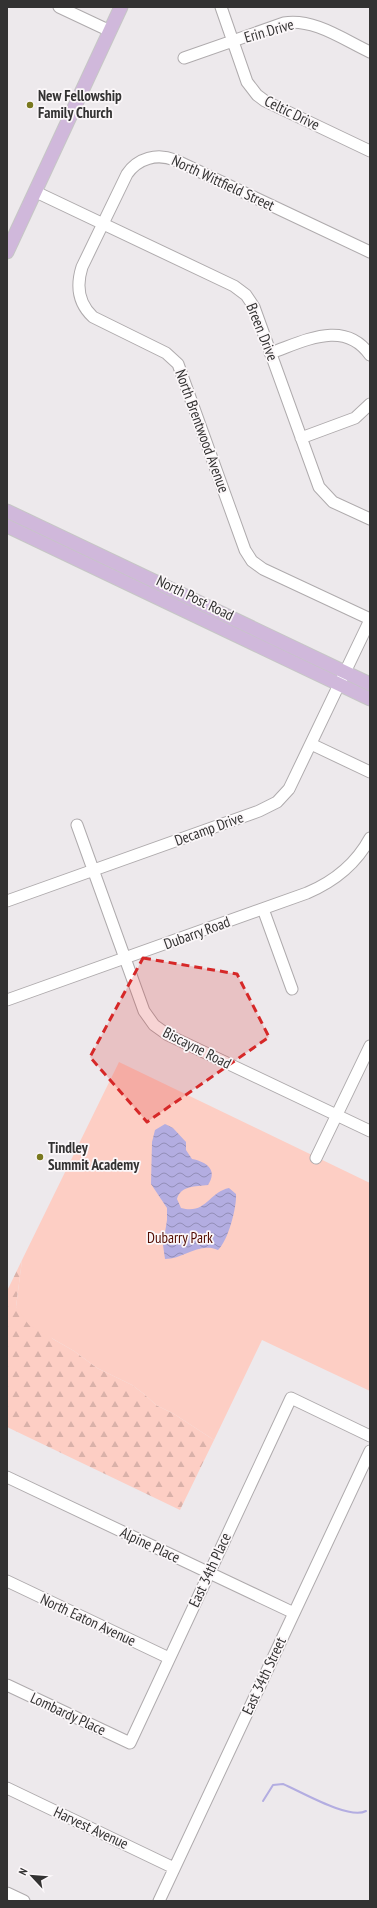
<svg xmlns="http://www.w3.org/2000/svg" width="377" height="1908" font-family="'PT Sans Narrow',sans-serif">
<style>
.forest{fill:url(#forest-firs)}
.park{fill:#fdcec4}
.water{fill:url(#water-waves)}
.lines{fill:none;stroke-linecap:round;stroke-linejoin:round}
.stream{stroke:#b3ade1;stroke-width:2}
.minor-casing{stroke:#afabad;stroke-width:13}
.major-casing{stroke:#c6c6c6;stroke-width:15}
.minor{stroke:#fff;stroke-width:11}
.major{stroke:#d0b8db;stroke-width:13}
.marked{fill:#d62828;fill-opacity:0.2;stroke:#d62828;stroke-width:3;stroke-dasharray:8 5;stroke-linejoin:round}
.poi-dot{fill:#79781e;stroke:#fbf7f9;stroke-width:1.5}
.labels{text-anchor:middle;stroke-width:3.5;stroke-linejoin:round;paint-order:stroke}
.street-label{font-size:15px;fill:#333232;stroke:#fbf7f9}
.poi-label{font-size:15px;font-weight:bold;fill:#333232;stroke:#fbf7f9;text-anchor:start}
.park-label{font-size:15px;fill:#530d03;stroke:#fbf7f9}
</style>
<defs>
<pattern id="forest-firs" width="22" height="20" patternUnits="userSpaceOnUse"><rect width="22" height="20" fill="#fdcec4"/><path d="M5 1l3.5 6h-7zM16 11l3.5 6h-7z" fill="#d9b1a9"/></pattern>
<pattern id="water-waves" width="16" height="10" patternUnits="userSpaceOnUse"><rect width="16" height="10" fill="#b3ade1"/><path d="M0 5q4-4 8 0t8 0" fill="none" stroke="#928db7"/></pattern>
</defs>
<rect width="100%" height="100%" fill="#ede9ec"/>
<path class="forest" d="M 22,1260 L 16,1307 L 53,1339 L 74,1351 L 97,1368 L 132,1385 L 144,1394 L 156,1405 L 174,1414 L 214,1440 L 180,1510 L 7,1427 L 7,1291 Z"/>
<path class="park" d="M 119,1062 L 370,1183 L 370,1391 L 262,1340 L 214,1440 L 174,1414 L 156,1405 L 144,1394 L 132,1385 L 97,1368 L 74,1351 L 29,1325 L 16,1307 L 22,1260 Z"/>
<path class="water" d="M 165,1124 L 173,1128 L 186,1142 L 186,1150 L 192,1159 C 207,1162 218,1170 208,1185 C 195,1187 181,1185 177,1199 L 181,1208 C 206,1215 209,1192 229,1188 L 236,1194 C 237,1207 228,1241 218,1250 C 198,1242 185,1259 165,1259 L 163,1245 L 167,1220 L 167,1208 L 151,1184 L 152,1142 L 155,1130 Z"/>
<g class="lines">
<path class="stream" d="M 263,1801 L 273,1785 L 283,1784 C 302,1792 349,1820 366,1811"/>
<defs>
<path id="minor" d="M 59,7 L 110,31
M 221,7 L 247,82 L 257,95 L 265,101 L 370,151
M 184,58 L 284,23 C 314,18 344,40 370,52
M 36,192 L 234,286 L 246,295 L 254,307 L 319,487 L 333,502 L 370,519
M 370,252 L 175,160 C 157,153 138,158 127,174 L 82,267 C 76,286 78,303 93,317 L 166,353 L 178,364 L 245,550 L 252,561 L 263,569 L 370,619
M 270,353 C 303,342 344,318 370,355
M 301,438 L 355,418 L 370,404
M 311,744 L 370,772
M 77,825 L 144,1011 L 154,1025 L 168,1035 L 370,1131
M 7,901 L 259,811 L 277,802 L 289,789 L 370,620
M 263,909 L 292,989
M 7,1000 L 307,893 C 333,882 356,864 370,838
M 316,1158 L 370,1046
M 7,1477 L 294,1613
M 7,1581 L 169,1658
M 7,1685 L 130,1743 L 291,1398 L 370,1436
M 7,1788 L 174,1868
M 7,1893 L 24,1901
M 159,1901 L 370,1451"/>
<path id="major" d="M 7,252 L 121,7
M 7,511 L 370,684
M 7,526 L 370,699"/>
</defs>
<use href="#minor" class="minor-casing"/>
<use href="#major" class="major-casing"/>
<use href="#minor" class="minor"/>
<use href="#major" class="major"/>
</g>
<path class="marked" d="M 143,958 L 237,974 L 269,1037 L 147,1122 L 90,1057 Z"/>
<g class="poi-dot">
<circle cx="30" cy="105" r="4"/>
<circle cx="40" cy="1157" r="4"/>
</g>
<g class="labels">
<g class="street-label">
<text transform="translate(269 31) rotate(-16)" y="5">Erin Drive</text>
<text transform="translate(292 113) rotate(26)" y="5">Celtic Drive</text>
<text transform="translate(223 183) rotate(25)" y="5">North Wittfield Street</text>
<text transform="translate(262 332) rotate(68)" y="5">Breen Drive</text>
<text transform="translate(202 431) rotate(70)" y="5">North Brentwood Avenue</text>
<text transform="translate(195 598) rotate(26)" y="5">North Post Road</text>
<text transform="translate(209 829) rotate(-20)" y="5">Decamp Drive</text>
<text transform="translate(197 933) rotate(-20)" y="5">Dubarry Road</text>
<text transform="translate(197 1048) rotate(27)" y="5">Biscayne Road</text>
<text transform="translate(150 1545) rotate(25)" y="5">Alpine Place</text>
<text transform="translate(210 1570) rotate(-65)" y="5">East 34th Place</text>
<text transform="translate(88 1620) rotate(25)" y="5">North Eaton Avenue</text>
<text transform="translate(264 1676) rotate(-65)" y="5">East 34th Street</text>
<text transform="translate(68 1714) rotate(25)" y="5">Lombardy Place</text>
<text transform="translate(91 1828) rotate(25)" y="5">Harvest Avenue</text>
</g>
<g class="poi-label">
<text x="38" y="101">New Fellowship<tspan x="38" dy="17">Family Church</tspan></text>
<text x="48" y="1153">Tindley<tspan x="48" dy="17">Summit Academy</tspan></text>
</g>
<g class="park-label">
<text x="180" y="1243">Dubarry Park</text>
</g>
</g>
<rect width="377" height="1908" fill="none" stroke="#333232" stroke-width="16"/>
<g transform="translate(32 1876) rotate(296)" stroke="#fbf7f9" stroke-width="3" paint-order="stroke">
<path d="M0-3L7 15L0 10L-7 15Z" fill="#333232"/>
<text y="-6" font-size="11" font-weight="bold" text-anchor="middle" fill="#333232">N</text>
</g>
</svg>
